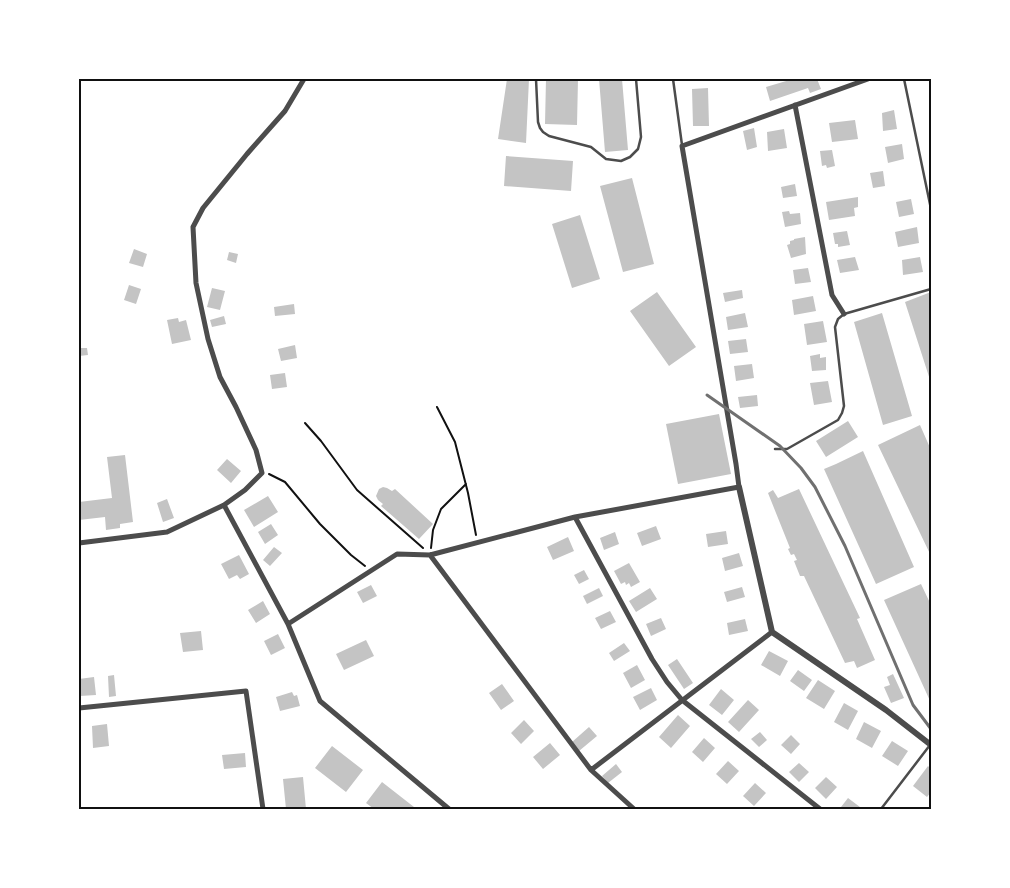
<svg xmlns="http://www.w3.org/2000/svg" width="1010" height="888" font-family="'PT Sans Narrow',sans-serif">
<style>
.building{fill:#c4c4c4}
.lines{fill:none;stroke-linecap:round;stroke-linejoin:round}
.path{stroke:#111;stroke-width:2}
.service{stroke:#4c4c4c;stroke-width:2.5}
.minor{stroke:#4c4c4c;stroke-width:5}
.tertiary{stroke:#4c4c4c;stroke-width:6}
.rail{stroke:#707070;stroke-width:3}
.neatline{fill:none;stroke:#111;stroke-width:2}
</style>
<rect width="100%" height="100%" fill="#fff"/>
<path class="building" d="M 507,79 L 529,79 L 526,143 L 498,139 Z
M 546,79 L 578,79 L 577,125 L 545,124 Z
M 599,79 L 622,79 L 628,150 L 605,152 Z
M 793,79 L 817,79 L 821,89 L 810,93 L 808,88 L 770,101 L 766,87 Z
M 708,88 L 709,126 L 693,126 L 692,89 Z
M 894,110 L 897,129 L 883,131 L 882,113 Z
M 855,120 L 858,139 L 832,142 L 829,123 Z
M 754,128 L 757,147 L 747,150 L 743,131 Z
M 784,129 L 787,148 L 768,151 L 767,132 Z
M 902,144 L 904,159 L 888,163 L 885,147 Z
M 832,150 L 835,166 L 827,168 L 826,165 L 822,166 L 820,151 Z
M 506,156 L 573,161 L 571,191 L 504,186 Z
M 883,171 L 885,186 L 873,188 L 870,173 Z
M 632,178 L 654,264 L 623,272 L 600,186 Z
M 795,184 L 797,196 L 783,198 L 781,187 Z
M 858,197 L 858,207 L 854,208 L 855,216 L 829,220 L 826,202 Z
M 911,199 L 914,214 L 899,217 L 896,202 Z
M 789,211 L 790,214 L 800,213 L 801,224 L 785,227 L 782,212 Z
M 580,215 L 600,279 L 572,288 L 552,224 Z
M 917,227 L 919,243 L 898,247 L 895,232 Z
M 847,231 L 850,245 L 838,247 L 838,244 L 835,244 L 833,233 Z
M 805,237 L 806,254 L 791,258 L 787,245 L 790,244 L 790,241 L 794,240 L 794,239 Z
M 134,249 L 147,254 L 143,267 L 129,263 Z
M 229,252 L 238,254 L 236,263 L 227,260 Z
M 855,257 L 859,270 L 840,273 L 837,260 Z
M 920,257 L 923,272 L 903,275 L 902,260 Z
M 808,268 L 811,282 L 795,284 L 793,270 Z
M 129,285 L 141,289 L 136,304 L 124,300 Z
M 212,288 L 225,291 L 220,310 L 207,307 Z
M 742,290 L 743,298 L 725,302 L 723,293 Z
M 657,292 L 696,347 L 669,366 L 630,311 Z
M 931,292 L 931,383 L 905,302 Z
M 813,296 L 816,311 L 794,315 L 792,300 Z
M 294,304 L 295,314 L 275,316 L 274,307 Z
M 745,313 L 748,327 L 728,330 L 726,317 Z
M 882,313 L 912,416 L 883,425 L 854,322 Z
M 224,316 L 226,324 L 212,327 L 210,320 Z
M 178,318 L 179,322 L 186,320 L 191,340 L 172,344 L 167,320 Z
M 823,321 L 827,342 L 807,345 L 804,324 Z
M 746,339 L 748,352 L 730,354 L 728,341 Z
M 295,345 L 297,358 L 281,361 L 278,349 Z
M 79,348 L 87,348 L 88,355 L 79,356 Z
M 820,354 L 820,358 L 826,357 L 826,370 L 812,371 L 810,356 Z
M 752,364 L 754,378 L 736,381 L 734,366 Z
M 285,373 L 287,387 L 272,389 L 270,375 Z
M 828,381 L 832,402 L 814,405 L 810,383 Z
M 757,395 L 758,406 L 740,408 L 738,397 Z
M 719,414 L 731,474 L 678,484 L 666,424 Z
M 848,421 L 858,437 L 826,457 L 816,441 Z
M 920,425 L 931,450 L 931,556 L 878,445 Z
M 863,451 L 914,567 L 876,584 L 824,469 L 836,464 Z
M 125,455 L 133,522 L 120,524 L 120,528 L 106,530 L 105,517 L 79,520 L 79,502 L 112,498 L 107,457 Z
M 227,459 L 241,471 L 231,483 L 217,470 Z
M 383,487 L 387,488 L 392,491 L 395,489 L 433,524 L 419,539 L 381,506 L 383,504 L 378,500 L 376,496 L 379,489 Z
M 799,489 L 860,618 L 857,619 L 875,660 L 857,668 L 854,661 L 845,663 L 804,576 L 800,576 L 794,561 L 797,560 L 794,554 L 791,555 L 788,549 L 790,548 L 768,493 L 773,490 L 778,498 Z
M 268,496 L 278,512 L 254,527 L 244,510 Z
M 167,499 L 174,518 L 163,522 L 157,503 Z
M 271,524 L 278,535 L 265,544 L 258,532 Z
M 656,526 L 661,539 L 642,546 L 637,533 Z
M 726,531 L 728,544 L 708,547 L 706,534 Z
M 615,532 L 619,544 L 604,550 L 600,538 Z
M 568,537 L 574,551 L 553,560 L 547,547 Z
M 274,547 L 282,553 L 270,566 L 263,560 Z
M 739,553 L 743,566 L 725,571 L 722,558 Z
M 239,555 L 249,574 L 240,579 L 237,575 L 229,579 L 221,564 Z
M 629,563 L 640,582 L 631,587 L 629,583 L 626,585 L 625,582 L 621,584 L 614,571 Z
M 584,570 L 589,579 L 579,584 L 574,575 Z
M 921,584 L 931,605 L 931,703 L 884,600 Z
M 371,585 L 377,596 L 363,603 L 357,592 Z
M 742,587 L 745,597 L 727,602 L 724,592 Z
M 599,588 L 603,596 L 587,604 L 583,596 Z
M 650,588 L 657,599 L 636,612 L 629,601 Z
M 263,601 L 270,614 L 256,623 L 248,610 Z
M 610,611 L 616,622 L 601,629 L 595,618 Z
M 661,618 L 666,629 L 651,636 L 646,624 Z
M 745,619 L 748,631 L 729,635 L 727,623 Z
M 201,631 L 203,650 L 183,652 L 180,633 Z
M 278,634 L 285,648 L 271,655 L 264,641 Z
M 366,640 L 374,656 L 344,670 L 336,654 Z
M 624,643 L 630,651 L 614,661 L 609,653 Z
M 769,651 L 788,661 L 780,676 L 761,665 Z
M 677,659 L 693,683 L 684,689 L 668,665 Z
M 637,665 L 645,680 L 631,688 L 623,673 Z
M 798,670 L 812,680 L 804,691 L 790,681 Z
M 893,674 L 904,698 L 891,703 L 884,687 L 890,685 L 887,677 Z
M 114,675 L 116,696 L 109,697 L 108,676 Z
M 94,677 L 96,695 L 80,696 L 79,679 Z
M 818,680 L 835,691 L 824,709 L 806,698 Z
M 502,684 L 514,701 L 501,710 L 489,693 Z
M 651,688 L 657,700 L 640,710 L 633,697 Z
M 721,689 L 734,700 L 722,715 L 709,705 Z
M 292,692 L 294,696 L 297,695 L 300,706 L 280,711 L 276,697 Z
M 748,700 L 759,710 L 739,732 L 728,722 Z
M 844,703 L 858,711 L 848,730 L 834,722 Z
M 678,715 L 690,726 L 671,748 L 659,737 Z
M 524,720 L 534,731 L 521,744 L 511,733 Z
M 864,722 L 881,731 L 872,748 L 856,739 Z
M 107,724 L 109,746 L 93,748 L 92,726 Z
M 589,727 L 597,736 L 579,751 L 572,742 Z
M 760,732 L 767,740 L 759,747 L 751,739 Z
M 791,735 L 800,744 L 791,754 L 781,745 Z
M 704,738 L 715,748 L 703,762 L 692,752 Z
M 892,741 L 908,751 L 898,766 L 882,756 Z
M 550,743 L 560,755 L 543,769 L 533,757 Z
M 332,746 L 363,770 L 346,792 L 315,768 Z
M 245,753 L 246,767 L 224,769 L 222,755 Z
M 728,761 L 739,771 L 727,784 L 716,774 Z
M 799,763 L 809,772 L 799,782 L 789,772 Z
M 616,764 L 622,772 L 608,783 L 602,776 Z
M 928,766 L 931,769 L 931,792 L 927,797 L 913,786 Z
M 303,777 L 306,809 L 286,809 L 283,779 Z
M 826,777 L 837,787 L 826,799 L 815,788 Z
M 382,782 L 414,807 L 412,809 L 374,809 L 366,803 Z
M 755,783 L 766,793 L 754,806 L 743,796 Z
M 848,798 L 860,807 L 858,809 L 843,809 L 841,807 Z"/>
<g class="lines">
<path class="path" d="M 437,407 L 455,442 L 468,493 L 476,535
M 305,423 L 321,441 L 357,490 L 423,548
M 269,474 L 285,482 L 320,524 L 351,555 L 365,566
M 431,548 L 433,530 L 441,509 L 466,484"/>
<path class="service" d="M 536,79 L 538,122 L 540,128 L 543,132 L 549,136 L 591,147 L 606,159 L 621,161 L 630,157 L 638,149 L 641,137 L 636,79
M 673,79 L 682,145
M 904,79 L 931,209
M 775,449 L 787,449 L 838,420 L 842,413 L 844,406 L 835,327 L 838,319 L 844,314 L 931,289
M 881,809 L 930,745"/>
<path class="minor" d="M 795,105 L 832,295 L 844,314
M 224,505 L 288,624 L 320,701 L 449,809
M 575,517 L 652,659 L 667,682 L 682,700 L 820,809
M 79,543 L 167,532 L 224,505 L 245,490 L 262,473 L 256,450 L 236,407 L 220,377 L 208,339 L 196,283 L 193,227 L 203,208 L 247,154 L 285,111 L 304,79
M 430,555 L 591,770 L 634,809
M 288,624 L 397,554 L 430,555 L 575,517 L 739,487 L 736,464 L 682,146 L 868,79
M 79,708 L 246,691 L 263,809
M 591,770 L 772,632"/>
<path class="tertiary" d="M 739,487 L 772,632 L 886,710 L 931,745"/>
<path class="rail" d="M 707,395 L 780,446 L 801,468 L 815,487 L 845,546 L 913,705 L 931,729"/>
</g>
<rect width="1010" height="888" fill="none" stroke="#ffffff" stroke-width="160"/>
<rect x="80" y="80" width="850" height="728" class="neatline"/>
</svg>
